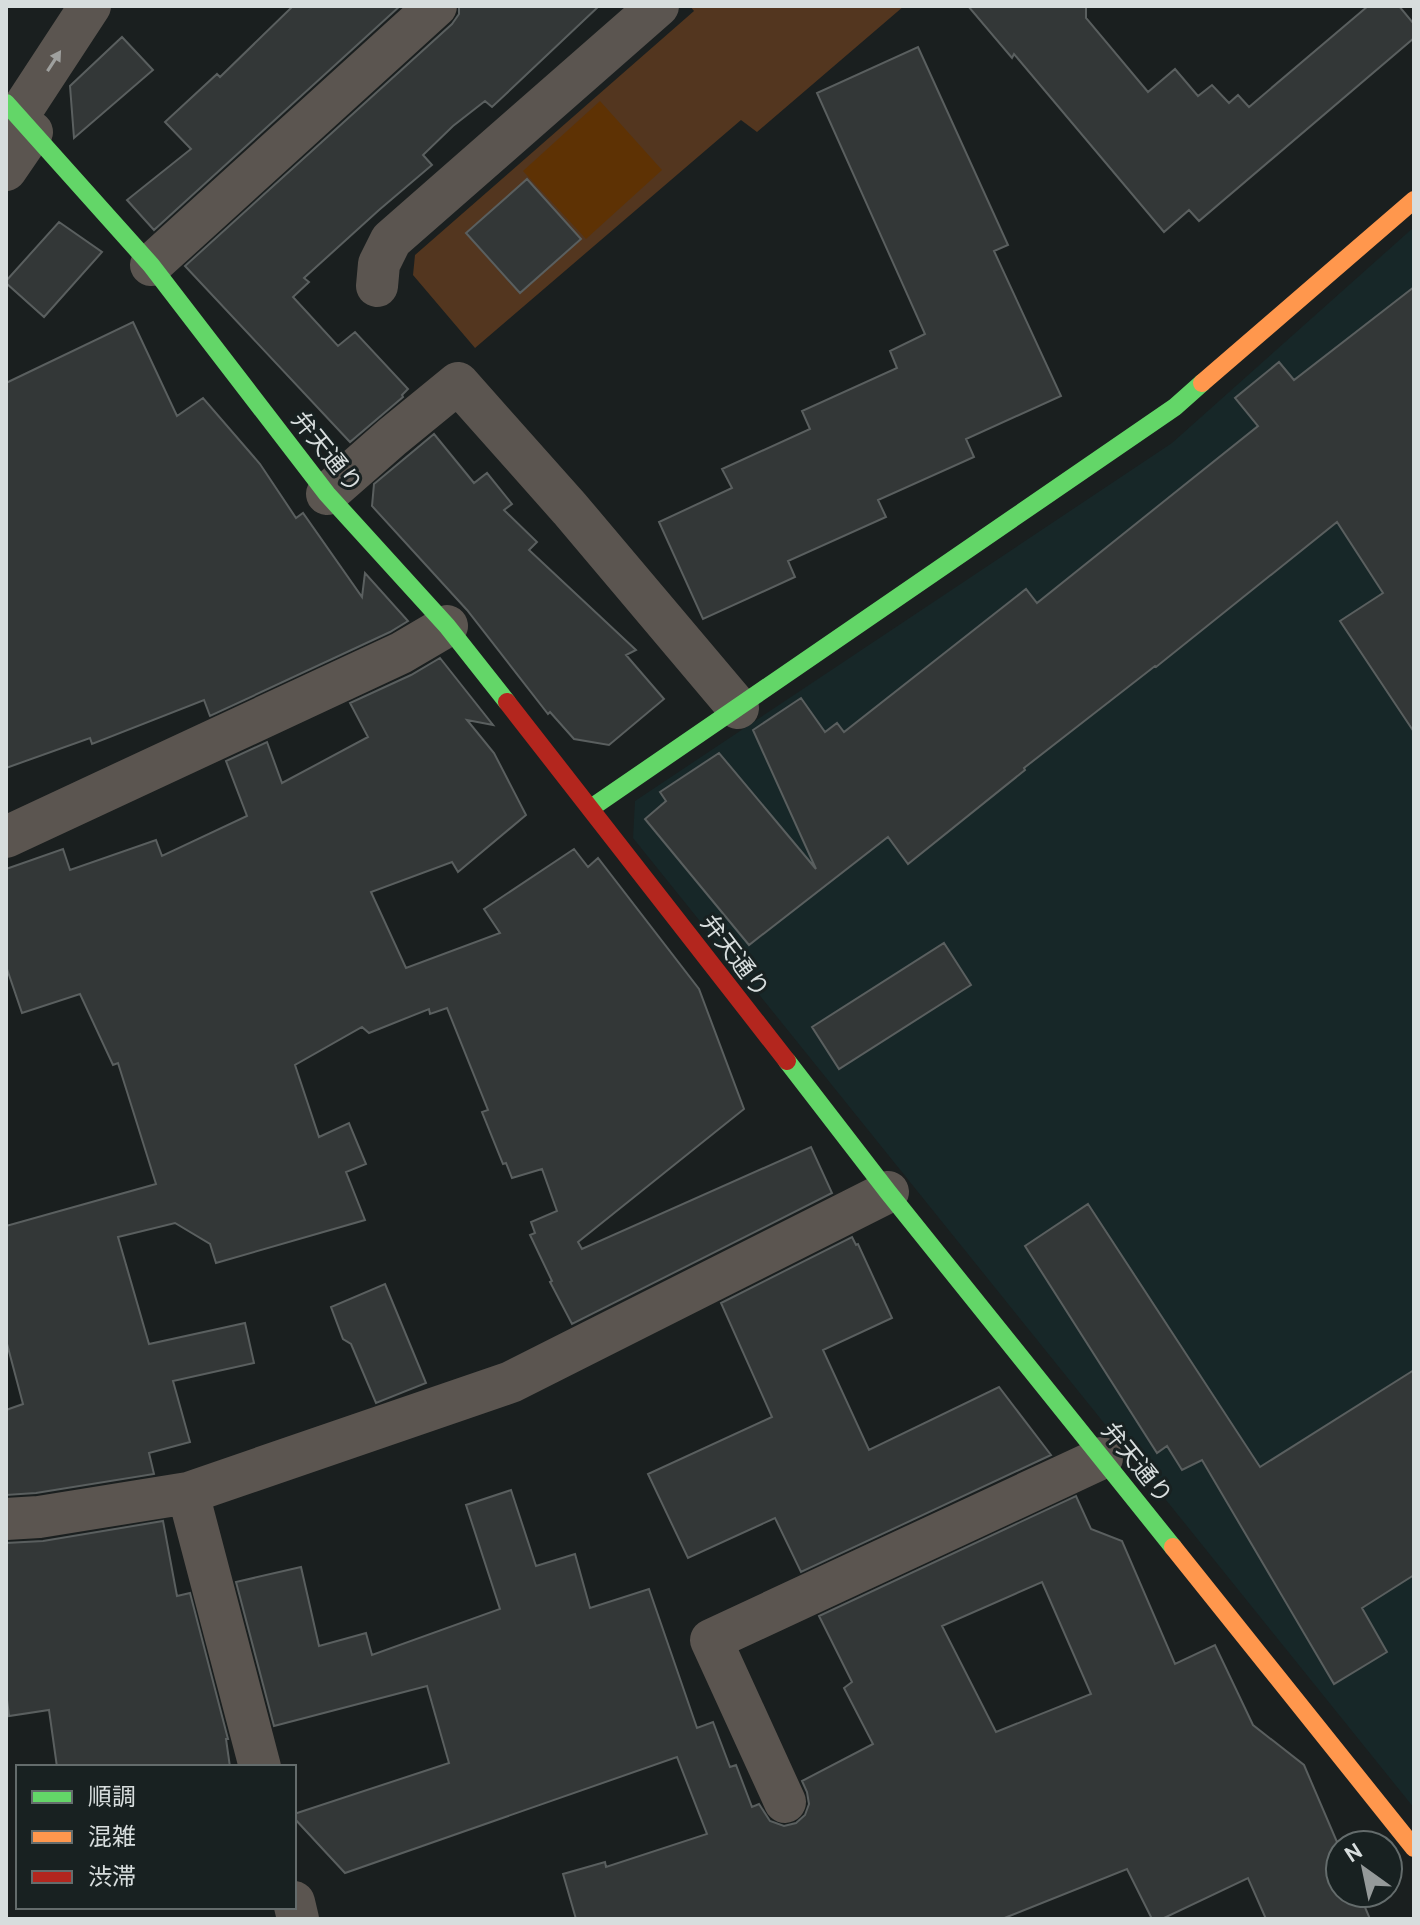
<svg xmlns="http://www.w3.org/2000/svg" width="1420" height="1925" font-family="Cabin,'Noto Sans JP',sans-serif">
<style>
.built{fill:#172728}
.green{fill:#53361f}
.forest{fill:#5e3204}
.building{fill:#333737;stroke:#5a5f5f;stroke-width:2;fill-rule:evenodd}
.lines{fill:none;stroke-linecap:round;stroke-linejoin:round}
.street{stroke:#5b5550;stroke-width:42}
.fast{stroke:#63d668;stroke-width:18}
.slow{stroke:#ff974d;stroke-width:18}
.jam{stroke:#b3261e;stroke-width:18}
.oneway{fill:#9fa09e}
.labels{text-anchor:middle;stroke-width:6;stroke-linejoin:round;paint-order:stroke}
.street-label{font-size:24px;fill:#d7dddd;stroke:#182121}
</style>
<rect width="100%" height="100%" fill="#1a1f1f"/>
<path class="built" d="M 1414,227 L 1414,1808 L 633,838 L 635,801 L 1172,443 Z"/>
<path class="green" d="M 690,6 L 904,6 L 757,132 L 741,120 L 475,348 L 413,275 L 415,255 L 694,11 Z"/>
<path class="forest" d="M 600,101 L 662,170 L 586,239 L 523,171 Z"/>
<path class="building" d="M 293,6 L 400,6 L 154,230 L 127,200 L 191,149 L 165,122 L 217,74 L 220,77 Z
M 459,6 L 599,6 L 492,107 L 485,101 L 453,126 L 423,155 L 432,165 L 379,210 L 304,278 L 309,282 L 293,297 L 338,346 L 355,332 L 408,389 L 402,395 L 403,397 L 350,442 L 185,266 L 452,24 L 459,14 Z
M 968,6 L 1086,6 L 1086,18 L 1148,92 L 1175,69 L 1198,96 L 1212,85 L 1229,103 L 1238,95 L 1249,107 L 1368,6 L 1399,6 L 1414,24 L 1414,38 L 1199,221 L 1189,210 L 1164,232 L 1014,54 L 1012,58 Z
M 122,37 L 153,70 L 74,138 L 70,86 Z
M 918,47 L 1008,245 L 994,251 L 1061,396 L 966,439 L 974,457 L 878,500 L 886,517 L 788,561 L 795,577 L 703,619 L 659,522 L 732,488 L 722,469 L 810,429 L 802,411 L 897,368 L 890,351 L 925,334 L 817,93 Z
M 527,179 L 581,239 L 520,293 L 466,233 Z
M 59,222 L 102,252 L 44,317 L 6,283 L 6,281 Z
M 1414,287 L 1414,732 L 1340,621 L 1383,593 L 1337,522 L 1156,667 L 1155,666 L 1024,768 L 1025,770 L 908,864 L 888,837 L 749,945 L 645,819 L 666,801 L 660,792 L 719,753 L 816,869 L 753,730 L 801,698 L 825,732 L 837,723 L 844,732 L 1026,589 L 1037,603 L 1258,426 L 1235,398 L 1279,362 L 1294,380 Z
M 133,322 L 177,416 L 203,398 L 260,464 L 296,518 L 303,513 L 362,597 L 365,573 L 408,621 L 390,632 L 210,716 L 204,700 L 92,744 L 90,738 L 6,768 L 6,383 Z
M 434,434 L 474,483 L 487,473 L 512,504 L 504,510 L 537,542 L 529,550 L 636,650 L 626,655 L 664,699 L 609,745 L 574,739 L 550,712 L 548,714 L 467,610 L 372,506 L 374,484 Z
M 440,658 L 493,725 L 467,720 L 494,753 L 526,815 L 458,872 L 452,862 L 371,892 L 406,968 L 500,933 L 484,909 L 574,849 L 588,867 L 598,858 L 699,989 L 744,1109 L 578,1242 L 582,1249 L 811,1147 L 832,1193 L 572,1324 L 550,1282 L 552,1281 L 530,1235 L 535,1233 L 531,1222 L 557,1211 L 542,1169 L 512,1178 L 506,1163 L 503,1164 L 482,1112 L 488,1110 L 447,1008 L 430,1014 L 429,1009 L 369,1033 L 362,1027 L 295,1065 L 319,1137 L 349,1123 L 366,1164 L 346,1172 L 365,1220 L 216,1263 L 210,1244 L 175,1223 L 118,1237 L 149,1344 L 245,1323 L 254,1363 L 173,1381 L 190,1442 L 149,1453 L 154,1474 L 36,1493 L 6,1495 L 6,1410 L 23,1404 L 6,1340 L 6,1226 L 156,1184 L 118,1063 L 113,1065 L 80,994 L 22,1013 L 6,966 L 6,869 L 63,849 L 70,870 L 156,840 L 162,856 L 247,816 L 226,761 L 267,742 L 282,783 L 368,737 L 350,703 L 411,675 Z
M 944,943 L 971,985 L 839,1069 L 812,1027 Z
M 1088,1204 L 1260,1467 L 1414,1370 L 1414,1575 L 1362,1608 L 1387,1652 L 1334,1684 L 1202,1460 L 1182,1470 L 1167,1446 L 1157,1453 L 1025,1246 Z
M 852,1237 L 856,1245 L 858,1244 L 892,1318 L 823,1350 L 869,1450 L 999,1387 L 1051,1455 L 801,1572 L 775,1518 L 688,1558 L 648,1474 L 772,1417 L 721,1303 Z
M 385,1284 L 426,1383 L 376,1403 L 351,1344 L 343,1339 L 331,1307 Z
M 511,1490 L 536,1566 L 575,1554 L 590,1608 L 649,1589 L 697,1728 L 713,1722 L 730,1767 L 736,1765 L 752,1807 L 759,1804 L 770,1821 L 784,1826 L 796,1823 L 805,1815 L 809,1804 L 807,1792 L 802,1781 L 873,1744 L 844,1688 L 852,1682 L 819,1616 L 1076,1496 L 1091,1529 L 1122,1541 L 1175,1664 L 1215,1645 L 1253,1725 L 1304,1765 L 1340,1849 L 1340,1893 L 1359,1893 L 1370,1919 L 1266,1919 L 1248,1878 L 1162,1919 L 1152,1919 L 1127,1869 L 1002,1919 L 576,1919 L 563,1874 L 605,1862 L 606,1867 L 707,1834 L 677,1757 L 345,1873 L 294,1818 L 294,1814 L 449,1763 L 427,1686 L 274,1726 L 236,1582 L 301,1567 L 319,1646 L 366,1633 L 372,1655 L 500,1609 L 466,1505 ZM 1042,1582 L 1091,1694 L 996,1732 L 942,1626 Z
M 163,1521 L 177,1596 L 190,1593 L 228,1739 L 226,1739 L 230,1767 L 57,1767 L 49,1710 L 9,1716 L 6,1691 L 6,1543 L 43,1541 Z"/>
<g class="lines">
<path class="street" d="M 18,116 L 90,6
M 6,170 L 32,132
M 151,265 L 436,6
M 377,286 L 379,264 L 391,240 L 658,6
M 327,494 L 392,437 L 458,383 L 570,509 L 738,708
M 6,837 L 401,653 L 447,626
M 188,1493 L 260,1767
M 6,1519 L 39,1517 L 188,1493 L 511,1382 L 888,1192
M 785,1802 L 711,1640 L 1102,1458
M 294,1902 L 298,1919"/>
<path class="fast" d="M 6,103 L 151,265 L 327,494 L 447,626 L 507,702
M 591,808 L 1175,407 L 1202,383
M 787,1061 L 888,1192 L 1173,1547"/>
<path class="slow" d="M 1202,383 L 1414,200
M 1173,1547 L 1414,1848"/>
<path class="jam" d="M 507,702 L 787,1061"/>
</g>
<defs><path id="oneway-solid" d="M-6-.8H1V-3.2L6.5 0L1 3.2V.8H-6Z" transform="scale(2)"/></defs>
<use class="oneway" href="#oneway-solid" transform="translate(54 61) rotate(-57)"/>
<g class="labels">
<g class="street-label">
<text transform="translate(327 452) rotate(51)" y="8">弁天通り</text>
<text transform="translate(735 956) rotate(53)" y="8">弁天通り</text>
<text transform="translate(1137 1463) rotate(51)" y="8">弁天通り</text>
</g>
</g>
<rect width="1420" height="1925" fill="none" stroke="#d7dddd" stroke-width="16"/>
<rect x="16" y="1765" width="280" height="144" fill="#182121" stroke="#646c6c" stroke-width="2"/>
<rect x="32" y="1791" width="40" height="12" fill="#63d668" stroke="#646c6c" stroke-width="2"/>
<text x="88" y="1805" font-size="24" fill="#d7dddd">順調</text>
<rect x="32" y="1831" width="40" height="12" fill="#ff974d" stroke="#646c6c" stroke-width="2"/>
<text x="88" y="1845" font-size="24" fill="#d7dddd">混雑</text>
<rect x="32" y="1871" width="40" height="12" fill="#b3261e" stroke="#646c6c" stroke-width="2"/>
<text x="88" y="1885" font-size="24" fill="#d7dddd">渋滞</text>
<g transform="translate(1364 1869) rotate(327)"><circle r="38" fill="#182121" stroke="#646c6c" stroke-width="2"/>
<path d="M0-6L14 30L0 20L-14 30Z" fill="#959a9a"/>
<text y="-12" font-size="22" font-weight="bold" text-anchor="middle" fill="#d7dddd">N</text>
</g>
</svg>
